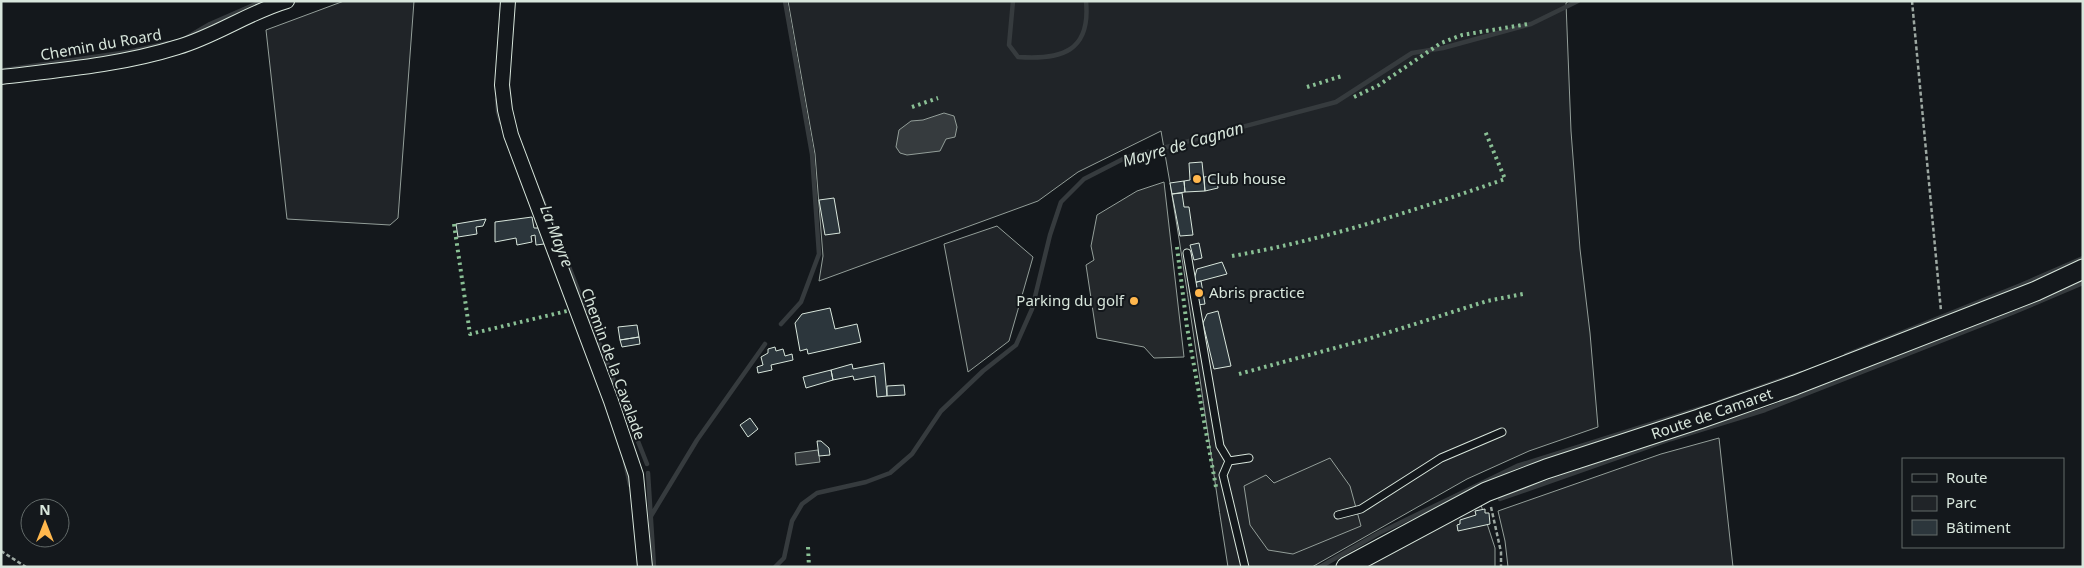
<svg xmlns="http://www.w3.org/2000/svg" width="2084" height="568" font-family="'Noto Sans',sans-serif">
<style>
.green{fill:#202428;stroke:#939e99}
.parking{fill:#24282b;stroke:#939e99}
.water{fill:#363b3e;stroke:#939e99}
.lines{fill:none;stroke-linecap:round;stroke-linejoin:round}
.stream{stroke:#363b3e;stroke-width:4.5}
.building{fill:#2c363c;stroke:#d8e6dc}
.lane-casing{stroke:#d8e6dc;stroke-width:9}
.street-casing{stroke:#d8e6dc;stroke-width:16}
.secondary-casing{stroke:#d8e6dc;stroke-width:21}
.path{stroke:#9da8a2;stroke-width:2.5;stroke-dasharray:4 2.5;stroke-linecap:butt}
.lane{stroke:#14181c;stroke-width:7}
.street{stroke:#14181c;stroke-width:14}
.secondary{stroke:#14181c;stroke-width:19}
.hedge{stroke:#8ac095;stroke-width:4;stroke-dasharray:2.5 4;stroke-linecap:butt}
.poi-dot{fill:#ffb74d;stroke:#14181c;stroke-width:2}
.labels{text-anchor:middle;stroke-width:4;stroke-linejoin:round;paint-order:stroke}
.street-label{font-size:15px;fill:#d8e6dc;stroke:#14181c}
.poi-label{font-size:15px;fill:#d8e6dc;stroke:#14181c;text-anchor:start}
.water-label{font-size:16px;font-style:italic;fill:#d8e6dc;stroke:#14181c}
</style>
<rect width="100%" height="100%" fill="#14181c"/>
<path class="green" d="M 344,1 L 414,1 L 398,218 L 390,225 L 287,219 L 266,30 Z
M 788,1 L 1569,1 L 1566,3 L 1571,131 L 1580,249 L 1590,333 L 1598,427 L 1529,451 L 1467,479 L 1312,567 L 1228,567 C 1205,422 1187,276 1161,131 L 1078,172 L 1038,201 L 819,281 L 823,256 L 815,154 Z
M 997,226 L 1033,257 L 1009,341 L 968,372 L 944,244 Z
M 1719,438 L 1733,567 L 1508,567 L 1505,541 L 1498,511 L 1661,454 Z
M 1480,502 L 1495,548 L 1495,567 L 1365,567 Z"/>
<path class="parking" d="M 1164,182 L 1184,357 L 1154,358 L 1144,347 L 1097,338 L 1086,265 L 1094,260 L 1091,246 L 1097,215 L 1137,191 Z
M 1330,458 L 1350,486 L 1361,526 L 1293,554 L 1268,550 L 1250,525 L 1244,486 L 1266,475 L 1274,483 Z"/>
<path class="water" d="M 944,113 L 954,116 L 957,127 L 955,137 L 946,139 L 940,151 L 907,155 L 900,153 L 896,147 L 899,130 L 911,121 L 923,120 Z
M 818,450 L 820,462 L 796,465 L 795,453 Z"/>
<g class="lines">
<path class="stream" d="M 1013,1 L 1009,45 L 1018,57 C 1061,60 1091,52 1086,1
M 186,38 L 210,24 L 263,1
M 4,70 L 128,52 L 168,43
M 497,100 L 498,112 L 501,122
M 541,196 L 647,464
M 781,324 L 801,302 L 819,254 L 812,154 L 785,1
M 1846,355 L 2021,285 L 2083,258
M 1719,402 L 1801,373
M 625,462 L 630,485
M 648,473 L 654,567
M 1500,499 L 1671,439 L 1765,410 L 2012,313 L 2083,283
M 651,516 L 697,440 L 765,344
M 775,567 L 784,558 L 792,521 L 802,504 L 817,493 L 866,482 L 890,473 L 912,454 L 941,411 L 983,371 L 1016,345 L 1032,309 L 1050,235 L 1061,202 L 1084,179 L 1125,158 L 1336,102 L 1412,53 L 1443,48 L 1531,24 L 1578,1
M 1320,567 L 1379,533 L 1517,466 L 1705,407"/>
</g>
<path class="building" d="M 1202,162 L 1205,191 L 1185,192 L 1184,181 L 1190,180 L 1189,163 Z
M 1216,175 L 1218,188 L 1205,191 L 1204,177 Z
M 1184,181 L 1185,192 L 1172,194 L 1170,183 Z
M 1182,193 L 1184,207 L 1189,207 L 1193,235 L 1180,236 L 1172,194 Z
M 834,198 L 840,233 L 825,235 L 819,200 Z
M 532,217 L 534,228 L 541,228 L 544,244 L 536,245 L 535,235 L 531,236 L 532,242 L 517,245 L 516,238 L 495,242 L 495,222 Z
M 486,219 L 483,226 L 476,227 L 477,234 L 458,237 L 456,224 Z
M 1199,243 L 1202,258 L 1194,260 L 1190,245 Z
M 1222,262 L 1227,274 L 1193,283 L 1197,269 Z
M 1201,281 L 1205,304 L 1197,305 L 1193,283 Z
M 830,308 L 835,329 L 857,324 L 861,342 L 808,354 L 807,349 L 800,351 L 795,323 L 802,314 Z
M 1218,311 L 1231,366 L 1214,369 L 1203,323 L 1207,314 Z
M 637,325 L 639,337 L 620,340 L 618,327 Z
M 639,337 L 640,344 L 622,347 L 620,340 Z
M 775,347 L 776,351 L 783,349 L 785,356 L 792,354 L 793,360 L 771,365 L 772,370 L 758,373 L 757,367 L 763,365 L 761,357 L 768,353 L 768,349 Z
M 884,363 L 887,396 L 877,397 L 875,376 L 854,380 L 853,376 L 833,380 L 831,370 L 852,364 L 853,369 Z
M 831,370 L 833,380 L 806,388 L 803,377 Z
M 904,385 L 905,395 L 887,396 L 887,386 Z
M 750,418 L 758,429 L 748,437 L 740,425 Z
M 817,441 L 821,441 L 829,448 L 830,455 L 819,456 Z
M 1485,509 L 1485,513 L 1489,513 L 1490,524 L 1458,531 L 1457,525 L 1460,524 L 1460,520 L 1476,515 L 1475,511 Z"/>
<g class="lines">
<defs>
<path id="lane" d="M 1187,253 L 1220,446 L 1229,461
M 1338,515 L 1361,509 L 1441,458 L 1502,432
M 1245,567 L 1223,475 L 1229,461 L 1249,458"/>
<path id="street" d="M 508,1 L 502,85 L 505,110 L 511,135 L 611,401 L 636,475 L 645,567
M 1,77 C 60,70 121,65 178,47 C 216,36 249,12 287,1"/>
<path id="secondary" d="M 1346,567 L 1486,492 L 1546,469 L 1699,419 L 1795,385 L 2036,291 L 2083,269"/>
</defs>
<use href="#lane" class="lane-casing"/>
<use href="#street" class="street-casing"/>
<use href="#secondary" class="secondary-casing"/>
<path class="path" d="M 1912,1 L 1941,311
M 1491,507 L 1501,552 L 1501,567
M 1,551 L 26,567"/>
<use href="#lane" class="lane"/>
<use href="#street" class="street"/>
<use href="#secondary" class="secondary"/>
<path class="hedge" d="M 1307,87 L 1342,76
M 1354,97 L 1379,85 L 1441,43 L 1462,35 L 1528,24
M 912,107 L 938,98
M 454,224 L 470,334 L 567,311
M 1177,247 L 1187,327 L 1216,487
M 1232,256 C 1325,240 1416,210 1505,179 L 1485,131
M 1239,374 L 1368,339 L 1487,301 L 1523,294
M 808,547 L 809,567"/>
</g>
<g class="poi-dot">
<circle cx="1197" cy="179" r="5"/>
<circle cx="1199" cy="293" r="5"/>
<circle cx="1134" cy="301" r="5"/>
</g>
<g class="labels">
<g class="street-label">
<text transform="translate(101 45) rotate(-10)" y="5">Chemin du Roard</text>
<text transform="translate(613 364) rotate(70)" y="5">Chemin de la Cavalade</text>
<text transform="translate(1712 414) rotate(-19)" y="5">Route de Camaret</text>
</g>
<g class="poi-label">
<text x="1207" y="184">Club house</text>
<text x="1209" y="298">Abris practice</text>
<text x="1124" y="306" text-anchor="end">Parking du golf</text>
</g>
<g class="water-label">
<text transform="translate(1183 144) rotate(-16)" y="6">Mayre de Cagnan</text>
<text transform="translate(557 236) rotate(69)" y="6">La Mayre</text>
</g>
</g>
<rect width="2084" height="568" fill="none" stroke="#d8e6dc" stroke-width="5"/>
<rect x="1902" y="458" width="162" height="90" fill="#14181c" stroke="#626a69"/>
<rect x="1912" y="474" width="25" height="8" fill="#14181c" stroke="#626a69"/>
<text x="1946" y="483" font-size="15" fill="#d8e6dc">Route</text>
<rect x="1912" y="496" width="25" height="15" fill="#202428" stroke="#626a69"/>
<text x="1946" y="508" font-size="15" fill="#d8e6dc">Parc</text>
<rect x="1912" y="520" width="25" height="15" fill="#2c363c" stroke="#626a69"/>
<text x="1946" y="533" font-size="15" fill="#d8e6dc">Bâtiment</text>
<g transform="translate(45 523)"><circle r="24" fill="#14181c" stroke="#626a69"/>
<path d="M0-4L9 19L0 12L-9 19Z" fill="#ffb74d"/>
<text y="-8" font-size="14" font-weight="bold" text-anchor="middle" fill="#d8e6dc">N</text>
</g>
</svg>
